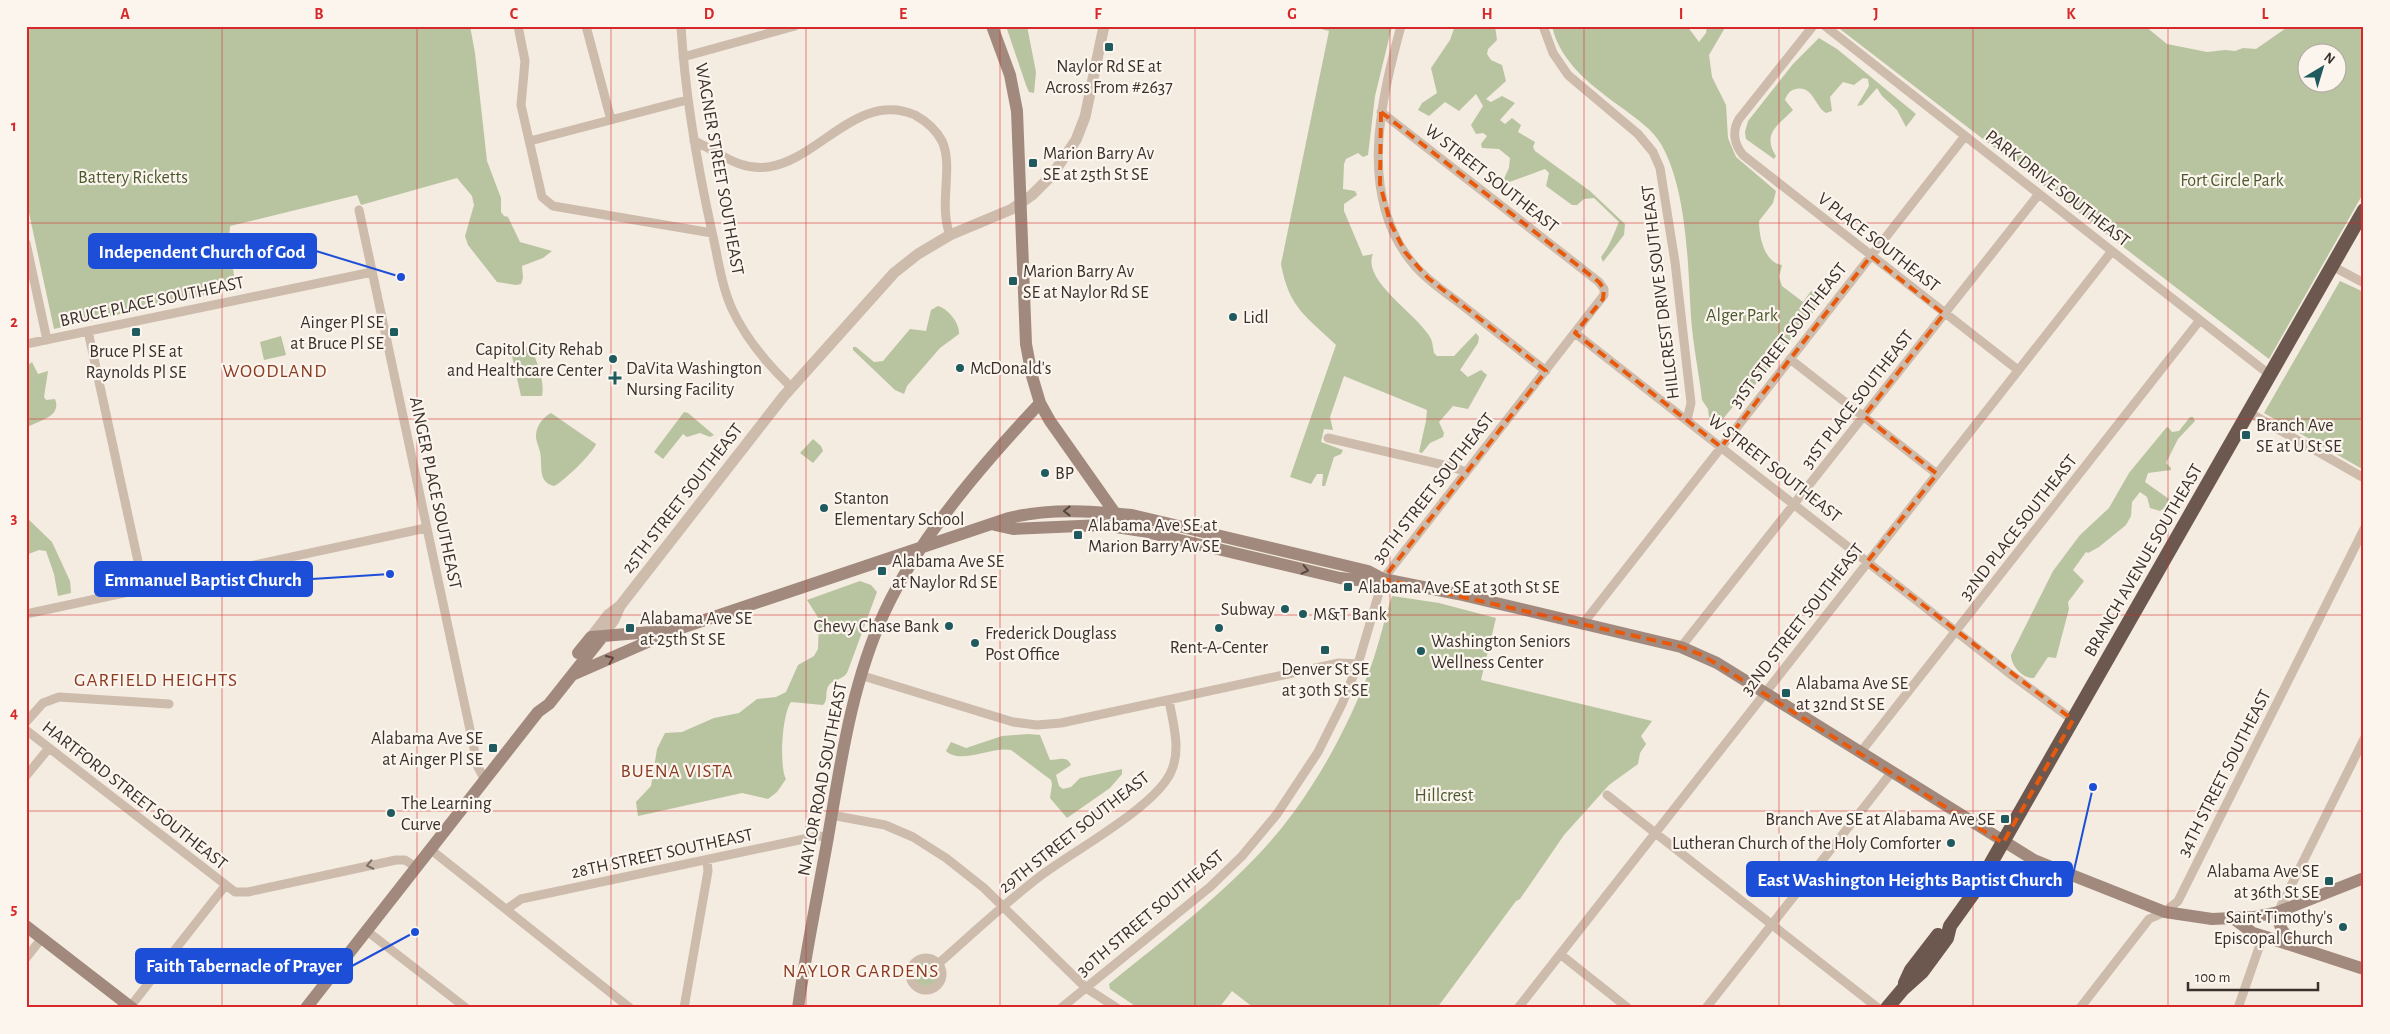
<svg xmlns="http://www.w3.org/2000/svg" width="2390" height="1034" font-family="'Alegreya Sans',sans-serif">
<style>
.green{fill:#b8c4a0;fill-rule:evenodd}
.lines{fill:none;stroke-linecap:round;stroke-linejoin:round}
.minor{stroke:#cdbbac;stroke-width:9}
.tertiary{stroke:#cdbbac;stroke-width:11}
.secondary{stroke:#a18a7d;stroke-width:12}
.trunk{stroke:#6c584f;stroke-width:14}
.oneway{stroke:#544640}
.oneway2{stroke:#7d6f65}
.marked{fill:none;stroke:#e8590c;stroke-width:4;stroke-dasharray:10 6;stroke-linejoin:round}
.grid{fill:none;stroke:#d62828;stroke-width:1;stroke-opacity:0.55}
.poi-dot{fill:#1f5a5e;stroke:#fbf5ee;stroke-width:2}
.labels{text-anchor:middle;stroke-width:4.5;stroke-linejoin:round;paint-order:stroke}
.poi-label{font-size:18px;fill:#3b302b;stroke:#fbf5ee;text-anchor:start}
.street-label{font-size:18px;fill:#3b302b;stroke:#fbf5ee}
.park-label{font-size:18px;fill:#4a5a2e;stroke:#fbf5ee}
.neighbourhood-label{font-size:19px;letter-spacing:1px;fill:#8c3b22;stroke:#fbf5ee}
.leader{fill:none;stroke:#1d4ed8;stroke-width:2}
.callout-dot{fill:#1d4ed8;stroke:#fbf5ee;stroke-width:2}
.callout{fill:#1d4ed8;stroke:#1d4ed8;stroke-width:2}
.callout-label{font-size:19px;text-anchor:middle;font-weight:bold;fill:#fff}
.neatline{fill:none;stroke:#d62828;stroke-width:2}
.grid-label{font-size:16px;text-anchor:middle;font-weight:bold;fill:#d62828}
</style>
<rect width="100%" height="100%" fill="#f4ebe1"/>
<path class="green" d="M 26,26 L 470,26 L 475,53 L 487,161 L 501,198 L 501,212 L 504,216 L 508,217 L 520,242 L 552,251 L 543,258 L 522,266 L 523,278 L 521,284 L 516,285 L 497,282 L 468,245 L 465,236 L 474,205 L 472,196 L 457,178 L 361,205 L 357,195 L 230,226 L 229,243 L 236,288 L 54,329 L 26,199 Z
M 1006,26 L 1027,26 L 1036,72 L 1034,93 L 1029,92 L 1026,85 Z
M 1309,26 L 1392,26 L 1375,96 L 1368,155 L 1363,157 L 1358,153 L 1346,159 L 1344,164 L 1343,189 L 1355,191 L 1357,195 L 1344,204 L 1344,211 L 1363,256 L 1373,254 C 1361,281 1420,316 1431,339 C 1433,344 1433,349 1434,353 L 1437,356 L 1454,356 L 1476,333 L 1479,337 L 1478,343 L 1460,370 L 1468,377 L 1481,370 L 1487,375 L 1468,409 L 1453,406 L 1439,422 L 1444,433 L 1443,437 L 1430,443 L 1422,453 L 1419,452 L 1426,421 L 1427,410 L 1344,376 L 1330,417 L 1333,430 L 1324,429 L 1321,442 L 1343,450 L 1341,454 L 1334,457 L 1325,486 L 1322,486 L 1323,474 L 1317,474 L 1311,484 L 1290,477 L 1336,345 C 1306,316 1289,308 1281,264 L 1329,31 Z
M 1455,26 L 1495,26 L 1497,40 L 1488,49 L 1487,54 L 1491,60 L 1502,65 L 1506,81 L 1486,99 L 1491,102 L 1502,96 L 1515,103 L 1500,120 L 1505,124 L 1512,118 L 1521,125 L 1518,132 L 1535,142 L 1533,147 L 1535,151 L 1590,191 L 1625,224 L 1624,235 L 1603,262 L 1601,257 C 1611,244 1613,235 1619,222 L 1594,198 L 1584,199 L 1577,205 L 1572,205 L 1546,186 L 1549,173 L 1545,169 L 1501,185 L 1509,168 L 1510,158 L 1499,149 L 1482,148 L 1481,144 L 1487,136 L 1483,133 L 1476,134 L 1471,125 L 1483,106 L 1476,94 L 1459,111 L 1445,102 L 1429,116 L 1418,110 L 1422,103 L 1437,93 L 1431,68 L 1450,40 Z
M 1552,26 L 1687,26 L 1699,42 L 1706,33 L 1707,26 L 1726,26 L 1709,55 L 1712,77 L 1726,105 L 1728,138 L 1736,157 L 1776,191 L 1773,203 L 1759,221 C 1759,238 1765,263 1782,265 L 1779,277 L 1782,286 L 1803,302 L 1811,291 L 1816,292 L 1820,297 L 1816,309 L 1800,326 L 1775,361 L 1748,393 L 1736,403 L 1718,425 L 1709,417 L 1708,409 L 1702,400 C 1699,373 1693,345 1691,317 C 1688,265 1687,189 1661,144 C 1652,129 1638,120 1625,110 C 1596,89 1560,64 1552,26 Z
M 1836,26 L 2145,26 L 2167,44 L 2207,52 L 2225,50 L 2235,51 L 2243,48 L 2256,49 L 2289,26 L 2364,26 L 2364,192 L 2269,359 ZM 2308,52 L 2338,52 L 2338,82 L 2308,82 Z
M 1819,38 L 1837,49 L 1916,114 L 1906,127 L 1897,110 L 1882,96 L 1877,88 L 1862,105 L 1857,106 L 1869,86 L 1868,79 L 1863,78 L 1854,85 L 1843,82 L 1830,97 L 1832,111 L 1826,113 C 1815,107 1813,85 1796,89 C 1790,90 1787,94 1785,100 L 1793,110 C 1777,126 1762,134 1776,156 L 1774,159 L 1746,139 L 1745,132 L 1748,121 L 1793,64 Z
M 2340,281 L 2364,292 L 2364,470 L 2264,413 Z
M 938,306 C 948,309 960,323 959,334 L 940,348 L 907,386 L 904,394 L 895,390 L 853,350 L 853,347 L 856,347 L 874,362 L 883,361 L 910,329 L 926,331 L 931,310 Z
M 281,336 L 286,355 L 264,360 L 260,342 Z
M 524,346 L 532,349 C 537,363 545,381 542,396 L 521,396 L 511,352 L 515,348 Z
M 32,362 L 38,374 L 48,371 L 44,397 L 46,400 L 55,399 C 62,417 39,420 26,428 L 26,367 Z
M 684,412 L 688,413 L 714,435 L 710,437 L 700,433 L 687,437 L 683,434 L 663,459 L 654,452 Z
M 551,413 L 596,444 C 593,453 563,482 554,486 C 537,482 543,465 540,452 C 539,447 536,441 536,436 C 536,426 543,417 551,413 Z
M 2190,417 L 2193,417 L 2195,421 L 2178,439 L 2166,463 L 2171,468 L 2171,470 L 2148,473 L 2145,482 L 2169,499 L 2167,506 L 2160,511 L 2150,508 L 2147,497 L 2140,492 L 2132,502 L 2131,516 L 2126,525 L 2099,547 L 2088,553 L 2086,552 L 2073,570 L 2084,581 L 2068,602 L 2069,609 L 2056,658 L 2048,657 L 2034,678 C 2023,679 2011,666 2011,655 L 2053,571 L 2080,535 L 2109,508 L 2129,473 L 2166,428 L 2168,427 L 2172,432 L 2179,431 Z
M 813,439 L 821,446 L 823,451 L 813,463 L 800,453 Z
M 26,517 L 52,542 L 70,581 L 71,593 L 58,596 L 54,574 L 46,551 L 39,550 L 26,555 Z
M 860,581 L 871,585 L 877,592 L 847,673 C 842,680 834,679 829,685 C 824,692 829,699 823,705 L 791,702 C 782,714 779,767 786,779 L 777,792 L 768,799 L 742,793 L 638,816 L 636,802 L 651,786 L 657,749 L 665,733 L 682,732 L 714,718 L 739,713 L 757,699 L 776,697 L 786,692 L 798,665 L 814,656 L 818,649 L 819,619 L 807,600 Z
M 1392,596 L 1439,603 L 1496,618 L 1481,680 L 1652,721 L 1641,736 L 1646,744 L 1640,753 L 1638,764 L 1609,785 L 1564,835 L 1520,899 L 1516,901 L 1437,1008 L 1254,1008 L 1232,991 L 1219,1008 L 1138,1008 L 1110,989 L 1109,984 C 1168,936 1231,889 1280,830 C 1318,783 1349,725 1370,669 C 1379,645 1384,620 1392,596 Z
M 1028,734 L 1040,735 L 1050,760 C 1058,760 1067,755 1071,765 L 1056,775 L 1059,786 L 1063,789 L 1071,787 L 1080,778 L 1122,769 L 1122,774 L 1110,788 L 1067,818 L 1050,798 L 1052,784 L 1051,780 L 1011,750 C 992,746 960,765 946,751 L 951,742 L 966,748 L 1002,736 Z
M914 974a12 12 0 1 1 24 0a12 12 0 1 1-24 0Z"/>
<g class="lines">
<path class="minor" d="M 518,26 L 525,61 L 521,105 L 542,197 L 553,206 L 712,233
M 586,26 L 611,120
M 681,26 C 685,96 697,164 712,232 C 718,257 721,285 732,309 C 746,339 767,364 791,387
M 1401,26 C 1380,103 1357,199 1415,266 C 1428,281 1446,293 1462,305 C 1490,327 1518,349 1546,371
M 1543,26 L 1553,53 L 1568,75 L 1638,134 L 1653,152 L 1660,168 L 1675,262 L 1691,403 L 1687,420
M 1813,26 L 1739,119 C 1732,131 1734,144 1743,155 L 2018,370
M 1825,26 L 2270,375
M 683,57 L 795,26
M 530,141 L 687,100
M 694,141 C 720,152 738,171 768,167 C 819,160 858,90 915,115 C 926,121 936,130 942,141 C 954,167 938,204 950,235
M 359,210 L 478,767 L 485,780
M 26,243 L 47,340
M 2332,266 L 2364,283
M 88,331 L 144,589
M 1575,333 L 2009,673 L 2073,720
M 26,344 L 372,272
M 1790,359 L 1937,474
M 2248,412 L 2364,478
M 1328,438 L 1452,467 L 1466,472
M 26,614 L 426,528
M 1582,625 L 1965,136
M 1681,647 L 2039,194
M 860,675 L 1013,722 L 1037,725 L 1061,723 L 1339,663 L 1358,664
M 26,722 L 43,703 L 59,697 L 169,704
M 26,730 L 235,892 L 248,892 L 396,860 L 405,860 L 416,867
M 1860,753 L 2200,320
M 26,776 L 49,748
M 1607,795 L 1878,1008
M 831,815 L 885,825 L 913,837 L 946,858 L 984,888 L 1086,988 L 1117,1008
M 430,849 L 630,1008
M 507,909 L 521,899 L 818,836 L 828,837
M 2278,912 L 2364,739
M 367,931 L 466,1008
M 1560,954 L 1628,1008
M910 974a16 16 0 1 1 32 0a16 16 0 1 1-32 0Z
M 26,958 L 42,938
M 938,964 C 971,935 1004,904 1039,877 C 1073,851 1152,809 1170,774 C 1182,751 1173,724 1169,700
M 130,1007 L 225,886
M 684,1008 L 708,871 L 707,860
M 1061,1008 L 1210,887 L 1242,856 L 1277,814 L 1318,752 L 1342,704 L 1358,664 L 1383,579 L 1604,295 L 1604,289 L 1599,282 L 1381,112
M 1518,1008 L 2112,251
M 1706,1008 L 1891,773
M 2080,1008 L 2149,919 L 2165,912 L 2178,901 L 2364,529
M 2238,1008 L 2263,936"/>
<path class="tertiary" d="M 603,636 L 614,620 L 620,606
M 591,637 L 608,615 L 620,606 L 783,397 L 894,273 L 918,254 L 950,235 L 1012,209 L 1032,195 L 1052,175 L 1076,140 L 1085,117 L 1104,26"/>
<path class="secondary" d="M 992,26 L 1010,75 L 1017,111 L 1026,344 L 1032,376 L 1040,403 L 1050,421 L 1117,516
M 995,525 L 1013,529 L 1103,525 L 1142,531 L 1340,578 L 1366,581 L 1383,579 L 1458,594 L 1681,647 L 1717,663 L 2034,860 L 2165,912 L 2212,919 L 2254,917 L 2278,912 L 2364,878
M 578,653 L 591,637 L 663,631
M 572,675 L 675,630 L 1009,518 C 1050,508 1091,511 1132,515 L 1368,571 L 1383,579
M 2278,912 C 2278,928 2284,936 2298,943
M 2234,919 L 2253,933 L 2263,936 L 2364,969
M 26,926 L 132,1008
M 306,1008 L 538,712 L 549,704 L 603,636
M 798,1008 C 806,950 818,894 828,837 C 841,760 852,682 885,611 C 920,536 984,463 1040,403"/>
<path class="trunk" d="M 1905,983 L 1911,970 L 1938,935
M 1887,1008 L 1903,989 L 1922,972 L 1947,938 L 1950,926 L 1975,891 L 2364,210"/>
</g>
<defs><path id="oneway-chevron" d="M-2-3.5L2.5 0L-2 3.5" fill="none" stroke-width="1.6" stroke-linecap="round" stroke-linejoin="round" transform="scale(1.25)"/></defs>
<g class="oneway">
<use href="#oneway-chevron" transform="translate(1067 511) rotate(180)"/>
<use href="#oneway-chevron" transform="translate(1305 570) rotate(13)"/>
<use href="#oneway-chevron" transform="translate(610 659) rotate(-24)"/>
</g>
<use class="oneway2" href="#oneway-chevron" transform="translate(370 865) rotate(168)"/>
<path class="marked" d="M 1381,112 L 1599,282 L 1604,289 L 1603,299 L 1575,333 L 1721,447 L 1871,256 L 1944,314 L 1864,416 L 1937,474 L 1867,562 L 2073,720 L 2003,843 L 1702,655 L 1679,646 L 1383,579 L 1546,371 L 1428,278 L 1405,252 L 1390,222 L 1380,184 Z"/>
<path class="grid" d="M 222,26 L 222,1008M 417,26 L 417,1008M 611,26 L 611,1008M 806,26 L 806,1008M 1000,26 L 1000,1008M 1195,26 L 1195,1008M 1390,26 L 1390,1008M 1584,26 L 1584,1008M 1779,26 L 1779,1008M 1973,26 L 1973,1008M 2168,26 L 2168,1008M 26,223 L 2364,223M 26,419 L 2364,419M 26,615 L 2364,615M 26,811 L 2364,811"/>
<g class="poi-dot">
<rect x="1104" y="42" width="10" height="10" rx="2.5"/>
<rect x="1028" y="158" width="10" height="10" rx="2.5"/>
<rect x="1008" y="276" width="10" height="10" rx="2.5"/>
<circle cx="1233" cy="317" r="5"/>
<rect x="131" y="327" width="10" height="10" rx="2.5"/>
<rect x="389" y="327" width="10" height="10" rx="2.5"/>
<circle cx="613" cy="359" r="5"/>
<circle cx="960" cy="368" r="5"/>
<path d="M612.5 370.5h5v5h5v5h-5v5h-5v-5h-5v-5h5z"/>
<rect x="2241" y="430" width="10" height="10" rx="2.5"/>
<circle cx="1045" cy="473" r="5"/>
<circle cx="824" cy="508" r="5"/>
<rect x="1073" y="530" width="10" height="10" rx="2.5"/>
<rect x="877" y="566" width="10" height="10" rx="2.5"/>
<rect x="1343" y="582" width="10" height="10" rx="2.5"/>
<circle cx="1285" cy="609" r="5"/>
<circle cx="1303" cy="614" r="5"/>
<circle cx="949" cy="626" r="5"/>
<rect x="625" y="623" width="10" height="10" rx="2.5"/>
<circle cx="1219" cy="628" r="5"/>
<circle cx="975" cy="643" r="5"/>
<rect x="1320" y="645" width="10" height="10" rx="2.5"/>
<circle cx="1421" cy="651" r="5"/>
<rect x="1781" y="688" width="10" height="10" rx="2.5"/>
<rect x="488" y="743" width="10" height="10" rx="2.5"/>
<circle cx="391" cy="813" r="5"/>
<rect x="2000" y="814" width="10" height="10" rx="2.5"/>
<circle cx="1951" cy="843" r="5"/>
<rect x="2324" y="876" width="10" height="10" rx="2.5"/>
<circle cx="2343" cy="927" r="5"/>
</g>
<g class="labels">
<g class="poi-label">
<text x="1109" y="72" text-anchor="middle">Naylor Rd SE at<tspan x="1109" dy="21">Across From #2637</tspan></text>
<text x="1043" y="159">Marion Barry Av<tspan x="1043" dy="21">SE at 25th St SE</tspan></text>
<text x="1023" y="277">Marion Barry Av<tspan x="1023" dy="21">SE at Naylor Rd SE</tspan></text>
<text x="1243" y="323">Lidl</text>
<text x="384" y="328" text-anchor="end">Ainger Pl SE<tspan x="384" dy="21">at Bruce Pl SE</tspan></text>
<text x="603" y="355" text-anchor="end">Capitol City Rehab<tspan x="603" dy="21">and Healthcare Center</tspan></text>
<text x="136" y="357" text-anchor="middle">Bruce Pl SE at<tspan x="136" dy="21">Raynolds Pl SE</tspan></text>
<text x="626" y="374">DaVita Washington<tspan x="626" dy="21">Nursing Facility</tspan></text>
<text x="970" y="374">McDonald's</text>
<text x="2256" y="431">Branch Ave<tspan x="2256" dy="21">SE at U St SE</tspan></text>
<text x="1055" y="479">BP</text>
<text x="834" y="504">Stanton<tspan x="834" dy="21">Elementary School</tspan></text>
<text x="1088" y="531">Alabama Ave SE at<tspan x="1088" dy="21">Marion Barry Av SE</tspan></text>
<text x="892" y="567">Alabama Ave SE<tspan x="892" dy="21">at Naylor Rd SE</tspan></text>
<text x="1358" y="593">Alabama Ave SE at 30th St SE</text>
<text x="1275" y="615" text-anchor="end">Subway</text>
<text x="1313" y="620">M&amp;T Bank</text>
<text x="640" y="624">Alabama Ave SE<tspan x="640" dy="21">at 25th St SE</tspan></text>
<text x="939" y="632" text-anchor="end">Chevy Chase Bank</text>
<text x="985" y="639">Frederick Douglass<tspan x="985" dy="21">Post Office</tspan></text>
<text x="1431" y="647">Washington Seniors<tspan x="1431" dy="21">Wellness Center</tspan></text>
<text x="1219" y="653" text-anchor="middle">Rent-A-Center</text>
<text x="1325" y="675" text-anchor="middle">Denver St SE<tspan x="1325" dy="21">at 30th St SE</tspan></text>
<text x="1796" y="689">Alabama Ave SE<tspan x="1796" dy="21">at 32nd St SE</tspan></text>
<text x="483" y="744" text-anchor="end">Alabama Ave SE<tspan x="483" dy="21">at Ainger Pl SE</tspan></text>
<text x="401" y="809">The Learning<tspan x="401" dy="21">Curve</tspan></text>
<text x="1995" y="825" text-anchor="end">Branch Ave SE at Alabama Ave SE</text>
<text x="1941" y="849" text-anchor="end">Lutheran Church of the Holy Comforter</text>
<text x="2319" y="877" text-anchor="end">Alabama Ave SE<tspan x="2319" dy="21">at 36th St SE</tspan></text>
<text x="2333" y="923" text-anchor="end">Saint Timothy's<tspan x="2333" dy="21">Episcopal Church</tspan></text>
</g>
<g class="street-label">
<text transform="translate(720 169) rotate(80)" y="6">WAGNER STREET SOUTHEAST</text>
<text transform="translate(1492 178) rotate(38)" y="6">W STREET SOUTHEAST</text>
<text transform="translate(2058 188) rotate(38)" y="6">PARK DRIVE SOUTHEAST</text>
<text transform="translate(1879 242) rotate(38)" y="6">V PLACE SOUTHEAST</text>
<text transform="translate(1660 292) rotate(-97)" y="6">HILLCREST DRIVE SOUTHEAST</text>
<text transform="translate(152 301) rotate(-12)" y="6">BRUCE PLACE SOUTHEAST</text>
<text transform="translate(1788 335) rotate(-52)" y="6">31ST STREET SOUTHEAST</text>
<text transform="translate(1857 399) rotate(-52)" y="6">31ST PLACE SOUTHEAST</text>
<text transform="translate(1775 468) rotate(38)" y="6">W STREET SOUTHEAST</text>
<text transform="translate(1433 488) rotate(-52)" y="6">30TH STREET SOUTHEAST</text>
<text transform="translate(436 493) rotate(78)" y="6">AINGER PLACE SOUTHEAST</text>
<text transform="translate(682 498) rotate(-52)" y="6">25TH STREET SOUTHEAST</text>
<text transform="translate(2018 527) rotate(-52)" y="6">32ND PLACE SOUTHEAST</text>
<text transform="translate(2143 560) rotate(-60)" y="6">BRANCH AVENUE SOUTHEAST</text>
<text transform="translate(1802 619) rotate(-52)" y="6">32ND STREET SOUTHEAST</text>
<text transform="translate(2224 773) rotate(-63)" y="6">34TH STREET SOUTHEAST</text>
<text transform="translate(822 779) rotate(-79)" y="6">NAYLOR ROAD SOUTHEAST</text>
<text transform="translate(135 795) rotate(38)" y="6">HARTFORD STREET SOUTHEAST</text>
<text transform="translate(1074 832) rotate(-38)" y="6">29TH STREET SOUTHEAST</text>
<text transform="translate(662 853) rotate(-12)" y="6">28TH STREET SOUTHEAST</text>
<text transform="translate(1150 913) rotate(-40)" y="6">30TH STREET SOUTHEAST</text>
</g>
<g class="park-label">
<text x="133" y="183">Battery Ricketts</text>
<text x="2232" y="186">Fort Circle Park</text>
<text x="1742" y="321">Alger Park</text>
<text x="1444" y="801">Hillcrest</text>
</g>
<g class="neighbourhood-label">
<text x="275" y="377">WOODLAND</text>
<text x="156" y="686">GARFIELD HEIGHTS</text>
<text x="677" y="777">BUENA VISTA</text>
<text x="861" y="977">NAYLOR GARDENS</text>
</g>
</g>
<path class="leader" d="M401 277L316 251M390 574L312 579M2093 787L2072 879M415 932L352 966"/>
<g class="callout-dot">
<circle cx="401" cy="277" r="5"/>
<circle cx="390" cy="574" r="5"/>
<circle cx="2093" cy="787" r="5"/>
<circle cx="415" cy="932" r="5"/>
</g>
<g class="callout">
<rect x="89" y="234" width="227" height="34" rx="5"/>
<rect x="95" y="562" width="217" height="34" rx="5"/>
<rect x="1747" y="862" width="325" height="34" rx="5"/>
<rect x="136" y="949" width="216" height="34" rx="5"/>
</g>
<g class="callout-label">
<text x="202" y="258">Independent Church of God</text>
<text x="203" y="586">Emmanuel Baptist Church</text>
<text x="1910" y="886">East Washington Heights Baptist Church</text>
<text x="244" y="972">Faith Tabernacle of Prayer</text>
</g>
<rect width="2390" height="1034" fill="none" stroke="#fbf5ee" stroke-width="55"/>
<g transform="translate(2322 68) rotate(38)"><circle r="24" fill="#fbf5ee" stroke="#aea6a0"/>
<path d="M0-4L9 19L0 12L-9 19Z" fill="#1f5a5e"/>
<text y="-8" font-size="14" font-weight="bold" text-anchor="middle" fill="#3b302b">N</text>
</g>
<path d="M2188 982v8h130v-8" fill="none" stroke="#3b302b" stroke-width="2.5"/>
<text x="2195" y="982" font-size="15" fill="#3b302b" stroke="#fbf5ee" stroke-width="4" paint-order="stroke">100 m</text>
<rect x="28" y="28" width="2334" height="978" class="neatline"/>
<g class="grid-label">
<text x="125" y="19">A</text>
<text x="319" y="19">B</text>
<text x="514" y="19">C</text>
<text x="709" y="19">D</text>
<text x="903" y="19">E</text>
<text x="1098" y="19">F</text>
<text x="1292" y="19">G</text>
<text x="1487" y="19">H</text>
<text x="1681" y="19">I</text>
<text x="1876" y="19">J</text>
<text x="2071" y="19">K</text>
<text x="2265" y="19">L</text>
<text x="14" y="131">1</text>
<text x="14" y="327">2</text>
<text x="14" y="523">3</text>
<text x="14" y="718">4</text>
<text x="14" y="914">5</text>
</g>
</svg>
